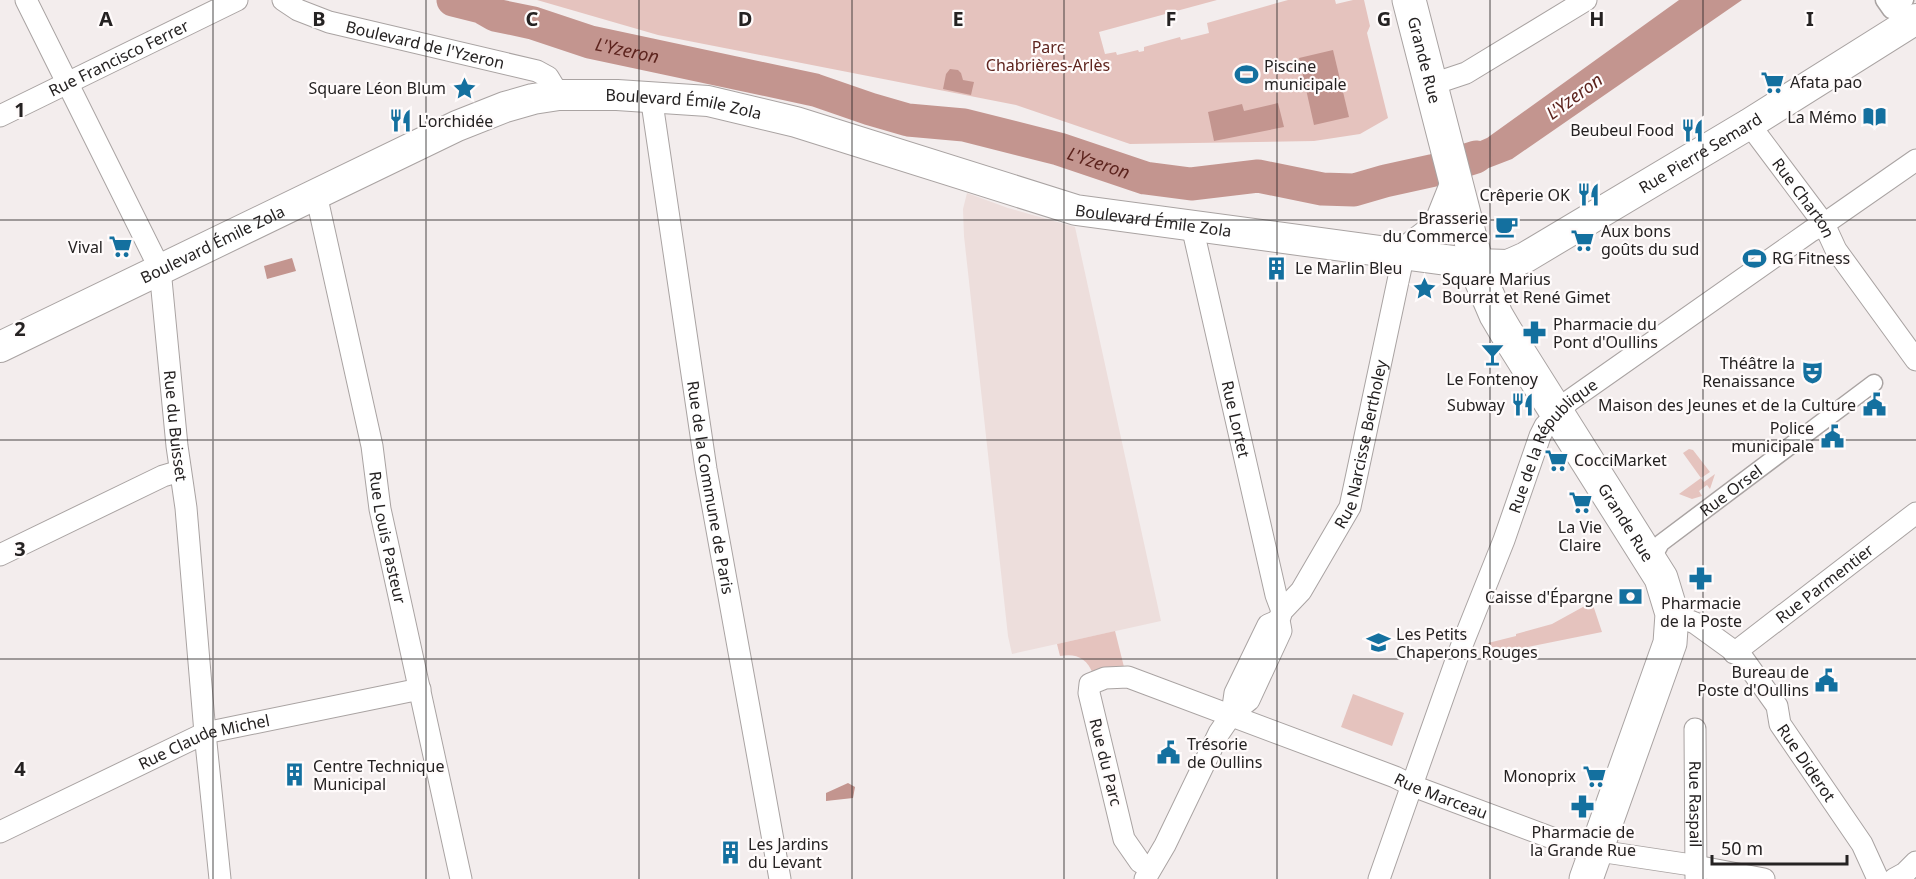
<svg xmlns="http://www.w3.org/2000/svg" width="1916" height="879" font-family="'Noto Sans',sans-serif">
  <style>
    .built { fill: #eddedc }
    .green { fill: #e5c3be }
    .water { fill: #c3958f }
    .lines { fill: none; stroke-linecap: round; stroke-linejoin: round }
    .river { stroke: #c3958f; stroke-width: 33 }
    .pedestrian-casing { stroke: #a9a3a2; stroke-width: 19 }
    .minor-casing { stroke: #a9a3a2; stroke-width: 23 }
    .secondary-casing { stroke: #a9a3a2; stroke-width: 32 }
    .primary-casing { stroke: #a9a3a2; stroke-width: 35 }
    .pedestrian { stroke: #fff; stroke-width: 16 }
    .minor { stroke: #fff; stroke-width: 21 }
    .secondary { stroke: #fff; stroke-width: 30 }
    .primary { stroke: #fff; stroke-width: 33 }
    .grid { fill: none; stroke: #252222; stroke-width: 1.5; stroke-opacity: 0.55 }
    .labels { text-anchor: middle; dominant-baseline: central; stroke-width: 4.5; stroke-linejoin: round; paint-order: stroke }
    .street-label { font-size: 16px; fill: #252222; stroke: #fffbfb }
    .park-label { font-size: 16px; fill: #5e241e; stroke: #fffbfb }
    .poi-label { font-size: 16px; fill: #252222; stroke: #fffbfb; text-anchor: start }
    .water-label { font-size: 18px; font-style: italic; fill: #5d241e; stroke: #fffbfb }
    .grid-label { font-size: 20px; text-anchor: middle; font-weight: bold; fill: #252222; stroke: #fffbfb; stroke-width: 4.5; stroke-linejoin: round; paint-order: stroke }
  </style>
  <rect width="100%" height="100%" fill="#f3eded"/>
  <path class="built" d="M967,193L1008,208L1075,227L1161,621L1012,654L1008,636L964,236L963,209Z"/>
  <g class="green">
    <path d="M537,0H1217L1099,32L1105,54L1116,52L1117,55L1138,50L1139,52L1144,51V47L1180,37L1181,40L1209,33L1207,23L1288,0H1335L1336,4L1353,0H1364L1370,26L1367,33L1388,118L1360,134L1314,141L1130,144L1016,105L658,35Z"/>
    <path d="M1689,449L1693,450L1710,472L1701,478L1704,482L1715,474L1710,489L1707,485L1699,491L1702,496L1692,499L1679,494L1701,478L1683,453Z"/>
    <path d="M1592,602L1602,632L1503,652L1488,645V643L1516,636V634L1552,624Z"/>
    <path d="M1115,631L1124,667L1093,674C1087,658 1076,653 1060,656L1057,644Z"/>
    <path d="M1353,694L1404,713L1392,746L1341,727Z"/>
  </g>
  <g class="water">
    <path d="M1679,0H1742L1512,159L1486,169L1437,178L1432,162L1487,138Z"/>
    <path d="M1333,50L1349,117L1314,125L1299,58Z"/>
    <path d="M950,69L958,70L961,73L963,80L974,82L971,95L943,89L946,74Z"/>
    <path d="M1278,103L1284,127L1214,141L1208,112L1242,104L1244,111Z"/>
    <path d="M292,258L296,271L267,279L264,266Z"/>
    <path d="M848,783L855,787L853,798L826,801V793Z"/>
  </g>
  <g class="lines">
    <path class="river" id="s1" d="M453,0L481,7L495,15L533,23L590,42L815,90L870,109L908,120L964,125L1059,149L1145,178L1191,184L1258,176L1322,189L1354,190L1385,181L1435,170L1476,157"/>
    <defs>
      <g id="pedestrian">
        <path d="M1884,0L1891,10L1905,0"/>
        <path id="s2" d="M1651,561L1661,543L1874,383"/>
      </g>
      <g id="minor">
        <path id="s3" d="M26,0L160,269L177,446L186,508L205,733L220,879"/>
        <path id="s4" d="M283,0L298,10L329,22L537,71L548,77L559,95"/>
        <path d="M1430,85L1466,73L1586,0"/>
        <path id="s5" d="M651,96L706,469L780,879"/>
        <path id="s6" d="M0,116L237,0"/>
        <path id="s7" d="M1749,124L1824,224L1836,250L1916,360"/>
        <path id="s8" d="M316,194L372,446L380,509L461,879"/>
        <path id="s9" d="M1192,226L1276,595L1282,611"/>
        <path d="M0,555L163,476L180,471"/>
        <path id="s10" d="M1672,614L1695,623L1742,657L1777,706L1780,724L1862,844L1878,879"/>
        <path id="s11" d="M1734,653L1916,513"/>
        <path d="M1232,714L1235,693L1268,625L1275,622"/>
        <path id="s12" d="M1695,729L1696,878"/>
        <path id="s13" d="M0,832L205,733L420,689"/>
        <path id="s14" d="M1150,868L1140,862L1124,839L1089,693L1090,684L1105,678L1128,677L1395,777L1413,786L1579,848L1685,864L1764,879"/>
        <path id="s15" d="M1145,879L1165,845L1219,733L1232,714L1249,700L1281,631L1279,620L1282,611L1301,591L1350,507L1404,253"/>
        <path id="s16" d="M1379,879L1418,768L1458,655L1504,540L1540,436L1545,426L1569,401L1811,231L1824,224L1916,160"/>
        <path d="M1894,879L1905,873L1916,862"/>
      </g>
      <g id="secondary">
        <path d="M1404,253L1438,227L1456,182"/>
        <path id="s17" d="M0,347L457,126L505,107L533,99L559,95H617L708,101L796,122L1076,210L1476,264L1508,265L1526,257L1749,124L1916,19"/>
      </g>
      <g id="primary">
        <path id="s18" d="M1409,0L1481,280L1496,315L1506,332L1661,578L1672,614L1670,643L1586,879"/>
      </g>
    </defs>
    <use href="#pedestrian" class="pedestrian-casing"/>
    <use href="#minor" class="minor-casing"/>
    <use href="#secondary" class="secondary-casing"/>
    <use href="#primary" class="primary-casing"/>
    <use href="#pedestrian" class="pedestrian"/>
    <use href="#minor" class="minor"/>
    <use href="#secondary" class="secondary"/>
    <use href="#primary" class="primary"/>
  </g>
  <path class="grid" d="M213,0V879M426,0V879M639,0V879M852,0V879M1064,0V879M1277,0V879M1490,0V879M1703,0V879M0,220H1916M0,440H1916M0,659H1916"/>
  <defs>
    <symbol id="stadium-bare" viewBox="-9 -9 18 18"><path d="M0-5a6.5 5 0 1 0 0 10a6.5 5 0 1 0 0-10ZM-3.5-1.8h7v3.6h-7Z" fill="#14709f" stroke="#fffbfb" stroke-width="2.5" paint-order="stroke"/></symbol>
    <symbol id="supermarket-bare" viewBox="-9 -9 18 18"><path d="M-6-5.5h2.5l.6 2H6L4.5 2H-2.5L-4.4-4H-6ZM-1.5 3.2a1.3 1.3 0 1 0 .1 0ZM3 3.2a1.3 1.3 0 1 0 .1 0Z" fill="#14709f" stroke="#fffbfb" stroke-width="2.5" paint-order="stroke"/></symbol>
    <symbol id="sight-bare" viewBox="-9 -9 18 18"><path d="M0-6L1.8-2.2L6-1.7L2.9 1.2L3.7 5.4L0 3.3L-3.7 5.4L-2.9 1.2L-6-1.7L-1.8-2.2Z" fill="#14709f" stroke="#fffbfb" stroke-width="2.5" paint-order="stroke"/></symbol>
    <symbol id="library-bare" viewBox="-9 -9 18 18"><path d="M-6-4Q-3-5.5-.7-3.5V5Q-3 3-6 4ZM6-4Q3-5.5 .7-3.5V5Q3 3 6 4Z" fill="#14709f" stroke="#fffbfb" stroke-width="2.5" paint-order="stroke"/></symbol>
    <symbol id="restaurant-bare" viewBox="-9 -9 18 18"><path d="M-5-6h1v4h1v-4h1v4h1v-4h1v5L-1.5 .5V6h-2V.5L-5-1ZM5-6V6H3V1.5H1.5Q1.5-4 5-6Z" fill="#14709f" stroke="#fffbfb" stroke-width="2.5" paint-order="stroke"/></symbol>
    <symbol id="cafe-bare" viewBox="-9 -9 18 18"><path d="M-5.5-4.5H6V0H3Q3 3.5 0 3.5H-2.5Q-5.5 3.5-5.5 0ZM3-3.2v2h1.7v-2ZM-6 4.5H4V6H-6Z" fill="#14709f" stroke="#fffbfb" stroke-width="2.5" paint-order="stroke"/></symbol>
    <symbol id="building-bare" viewBox="-9 -9 18 18"><path d="M-4-6H4V6H1V3H-1V6H-4ZM-2.5-4.3h1.7v1.8h-1.7ZM.8-4.3h1.7v1.8H.8ZM-2.5-1h1.7V.8h-1.7ZM.8-1h1.7V.8H.8Z" fill="#14709f" stroke="#fffbfb" stroke-width="2.5" paint-order="stroke"/></symbol>
    <symbol id="pharmacy-bare" viewBox="-9 -9 18 18"><path d="M-2-6h4v4h4v4h-4v4h-4v-4h-4v-4h4Z" fill="#14709f" stroke="#fffbfb" stroke-width="2.5" paint-order="stroke"/></symbol>
    <symbol id="bar-bare" viewBox="-9 -9 18 18"><path d="M-6-5H6L.8 .8V4.5H3.5V6h-7V4.5H-.8V.8Z" fill="#14709f" stroke="#fffbfb" stroke-width="2.5" paint-order="stroke"/></symbol>
    <symbol id="theatre-bare" viewBox="-9 -9 18 18"><path d="M-5-5.5Q0-4 5-5.5V0Q5 5 0 6Q-5 5-5 0ZM-3.3-2.5H-1v1.5H-3.3ZM1-2.5H3.3v1.5H1ZM-2.8 1Q0 5.5 2.8 1Z" fill="#14709f" stroke="#fffbfb" stroke-width="2.5" paint-order="stroke"/></symbol>
    <symbol id="civic-bare" viewBox="-9 -9 18 18"><path d="M-.6-6.5H3V-4.5H.6V-3L4-1V1h2V6H-6V1h2V-1L-.6-3ZM-1.2 2.5V6h2.4V2.5Z" fill="#14709f" stroke="#fffbfb" stroke-width="2.5" paint-order="stroke"/></symbol>
    <symbol id="bank-bare" viewBox="-9 -9 18 18"><path d="M-6-4H6V4H-6ZM0-2.3a2.3 2.3 0 1 0 0 4.6a2.3 2.3 0 1 0 0-4.6Z" fill="#14709f" stroke="#fffbfb" stroke-width="2.5" paint-order="stroke"/></symbol>
    <symbol id="school-bare" viewBox="-9 -9 18 18"><path d="M0-5L7-2L0 1L-7-2ZM-4 1L0 2.5L4 1V4Q0 6-4 4Z" fill="#14709f" stroke="#fffbfb" stroke-width="2.5" paint-order="stroke"/></symbol>
  </defs>
  <g fill-rule="evenodd">
    <use href="#stadium-bare" x="1230" y="58" width="33" height="33"/>
    <use href="#supermarket-bare" x="1756" y="66" width="33" height="33"/>
    <use href="#sight-bare" x="448" y="72" width="33" height="33"/>
    <use href="#library-bare" x="1858" y="100" width="33" height="33"/>
    <use href="#restaurant-bare" x="384" y="104" width="33" height="33"/>
    <use href="#restaurant-bare" x="1676" y="114" width="33" height="33"/>
    <use href="#restaurant-bare" x="1572" y="178" width="33" height="33"/>
    <use href="#cafe-bare" x="1490" y="210" width="33" height="33"/>
    <use href="#supermarket-bare" x="1566" y="224" width="33" height="33"/>
    <use href="#supermarket-bare" x="104" y="230" width="33" height="33"/>
    <use href="#stadium-bare" x="1738" y="242" width="33" height="33"/>
    <use href="#building-bare" x="1260" y="252" width="33" height="33"/>
    <use href="#sight-bare" x="1408" y="272" width="33" height="33"/>
    <use href="#pharmacy-bare" x="1518" y="316" width="33" height="33"/>
    <use href="#bar-bare" x="1476" y="338" width="33" height="33"/>
    <use href="#theatre-bare" x="1796" y="356" width="33" height="33"/>
    <use href="#restaurant-bare" x="1506" y="388" width="33" height="33"/>
    <use href="#civic-bare" x="1858" y="388" width="33" height="33"/>
    <use href="#civic-bare" x="1816" y="420" width="33" height="33"/>
    <use href="#supermarket-bare" x="1540" y="444" width="33" height="33"/>
    <use href="#supermarket-bare" x="1564" y="486" width="33" height="33"/>
    <use href="#pharmacy-bare" x="1684" y="562" width="33" height="33"/>
    <use href="#bank-bare" x="1614" y="580" width="33" height="33"/>
    <use href="#school-bare" x="1362" y="626" width="33" height="33"/>
    <use href="#civic-bare" x="1810" y="664" width="33" height="33"/>
    <use href="#civic-bare" x="1152" y="736" width="33" height="33"/>
    <use href="#building-bare" x="278" y="758" width="33" height="33"/>
    <use href="#supermarket-bare" x="1578" y="760" width="33" height="33"/>
    <use href="#pharmacy-bare" x="1566" y="790" width="33" height="33"/>
    <use href="#building-bare" x="714" y="836" width="33" height="33"/>
  </g>
  <g class="labels">
    <g class="street-label">
      <text stroke="none"><textPath href="#s4" startOffset="150">Boulevard de l'Yzeron</textPath></text>
      <text stroke="none"><textPath href="#s6" startOffset="132">Rue Francisco Ferrer</textPath></text>
      <text stroke="none"><textPath href="#s18" startOffset="62">Grande Rue</textPath></text>
      <text stroke="none"><textPath href="#s17" startOffset="740">Boulevard Émile Zola</textPath></text>
      <text stroke="none"><textPath href="#s17" startOffset="1806">Rue Pierre Semard</textPath></text>
      <text stroke="none"><textPath href="#s7" startOffset="92">Rue Charton</textPath></text>
      <text stroke="none"><textPath href="#s17" startOffset="1226">Boulevard Émile Zola</textPath></text>
      <text stroke="none"><textPath href="#s17" startOffset="236">Boulevard Émile Zola</textPath></text>
      <text stroke="none"><textPath href="#s9" startOffset="198">Rue Lortet</textPath></text>
      <text stroke="none"><textPath href="#s3" startOffset="458">Rue du Buisset</textPath></text>
      <text stroke="none"><textPath href="#s15" startOffset="494">Rue Narcisse Bertholey</textPath></text>
      <text stroke="none"><textPath href="#s16" startOffset="470">Rue de la République</textPath></text>
      <text stroke="none"><textPath href="#s5" startOffset="396">Rue de la Commune de Paris</textPath></text>
      <text stroke="none"><textPath href="#s2" startOffset="108">Rue Orsel</textPath></text>
      <text stroke="none"><textPath href="#s18" startOffset="572">Grande Rue</textPath></text>
      <text stroke="none"><textPath href="#s8" startOffset="351">Rue Louis Pasteur</textPath></text>
      <text stroke="none"><textPath href="#s11" startOffset="114">Rue Parmentier</textPath></text>
      <text stroke="none"><textPath href="#s13" startOffset="224">Rue Claude Michel</textPath></text>
      <text transform="translate(1106 762) rotate(76)">Rue du Parc</text>
      <text stroke="none"><textPath href="#s10" startOffset="208">Rue Diderot</textPath></text>
      <text stroke="none"><textPath href="#s14" startOffset="573">Rue Marceau</textPath></text>
      <text stroke="none"><textPath href="#s12" startOffset="75">Rue Raspail</textPath></text>
    </g>
    <g class="park-label">
      <text x="1048" y="47">Parc<tspan x="1048" dy="18">Chabrières-Arlès</tspan></text>
    </g>
    <g class="poi-label">
      <text x="1264" y="66">Piscine<tspan x="1264" dy="18">municipale</tspan></text>
      <text x="1790" y="82">Afata pao</text>
      <text x="446" y="88" text-anchor="end">Square Léon Blum</text>
      <text x="1857" y="117" text-anchor="end">La Mémo</text>
      <text x="418" y="121">L'orchidée</text>
      <text x="1674" y="130" text-anchor="end">Beubeul Food</text>
      <text x="1570" y="195" text-anchor="end">Crêperie OK</text>
      <text x="1488" y="218" text-anchor="end">Brasserie<tspan x="1488" dy="18">du Commerce</tspan></text>
      <text x="1601" y="231">Aux bons<tspan x="1601" dy="18">goûts du sud</tspan></text>
      <text x="103" y="247" text-anchor="end">Vival</text>
      <text x="1772" y="258">RG Fitness</text>
      <text x="1295" y="268">Le Marlin Bleu</text>
      <text x="1442" y="279">Square Marius<tspan x="1442" dy="18">Bourrat et René Gimet</tspan></text>
      <text x="1553" y="324">Pharmacie du<tspan x="1553" dy="18">Pont d'Oullins</tspan></text>
      <text x="1795" y="363" text-anchor="end">Théâtre la<tspan x="1795" dy="18">Renaissance</tspan></text>
      <text x="1492" y="379" text-anchor="middle">Le Fontenoy</text>
      <text x="1505" y="405" text-anchor="end">Subway</text>
      <text x="1856" y="405" text-anchor="end">Maison des Jeunes et de la Culture</text>
      <text x="1814" y="428" text-anchor="end">Police<tspan x="1814" dy="18">municipale</tspan></text>
      <text x="1574" y="460">CocciMarket</text>
      <text x="1580" y="527" text-anchor="middle">La Vie<tspan x="1580" dy="18">Claire</tspan></text>
      <text x="1613" y="597" text-anchor="end">Caisse d'Épargne</text>
      <text x="1701" y="603" text-anchor="middle">Pharmacie<tspan x="1701" dy="18">de la Poste</tspan></text>
      <text x="1396" y="634">Les Petits<tspan x="1396" dy="18">Chaperons Rouges</tspan></text>
      <text x="1809" y="672" text-anchor="end">Bureau de<tspan x="1809" dy="18">Poste d'Oullins</tspan></text>
      <text x="1187" y="744">Trésorie<tspan x="1187" dy="18">de Oullins</tspan></text>
      <text x="313" y="766">Centre Technique<tspan x="313" dy="18">Municipal</tspan></text>
      <text x="1576" y="776" text-anchor="end">Monoprix</text>
      <text x="1583" y="832" text-anchor="middle">Pharmacie de<tspan x="1583" dy="18">la Grande Rue</tspan></text>
      <text x="748" y="844">Les Jardins<tspan x="748" dy="18">du Levant</tspan></text>
    </g>
    <g class="water-label">
      <text stroke="none"><textPath href="#s1" startOffset="182">L'Yzeron</textPath></text>
      <text transform="translate(1574 96) rotate(-36)">L'Yzeron</text>
      <text stroke="none"><textPath href="#s1" startOffset="668">L'Yzeron</textPath></text>
    </g>
  </g>
  <g class="grid-label">
    <text x="106" y="26">A</text>
    <text x="319" y="26">B</text>
    <text x="532" y="26">C</text>
    <text x="745" y="26">D</text>
    <text x="958" y="26">E</text>
    <text x="1171" y="26">F</text>
    <text x="1384" y="26">G</text>
    <text x="1597" y="26">H</text>
    <text x="1810" y="26">I</text>
    <text x="20" y="117">1</text>
    <text x="20" y="336">2</text>
    <text x="20" y="556">3</text>
    <text x="20" y="776">4</text>
  </g>
  <path d="M1712 855v9h135v-9" fill="none" stroke="#252222" stroke-width="3"/>
  <text x="1721" y="855" font-size="18" fill="#252222" stroke="#fffbfb" stroke-width="4.5" paint-order="stroke">50 m</text>
</svg>
